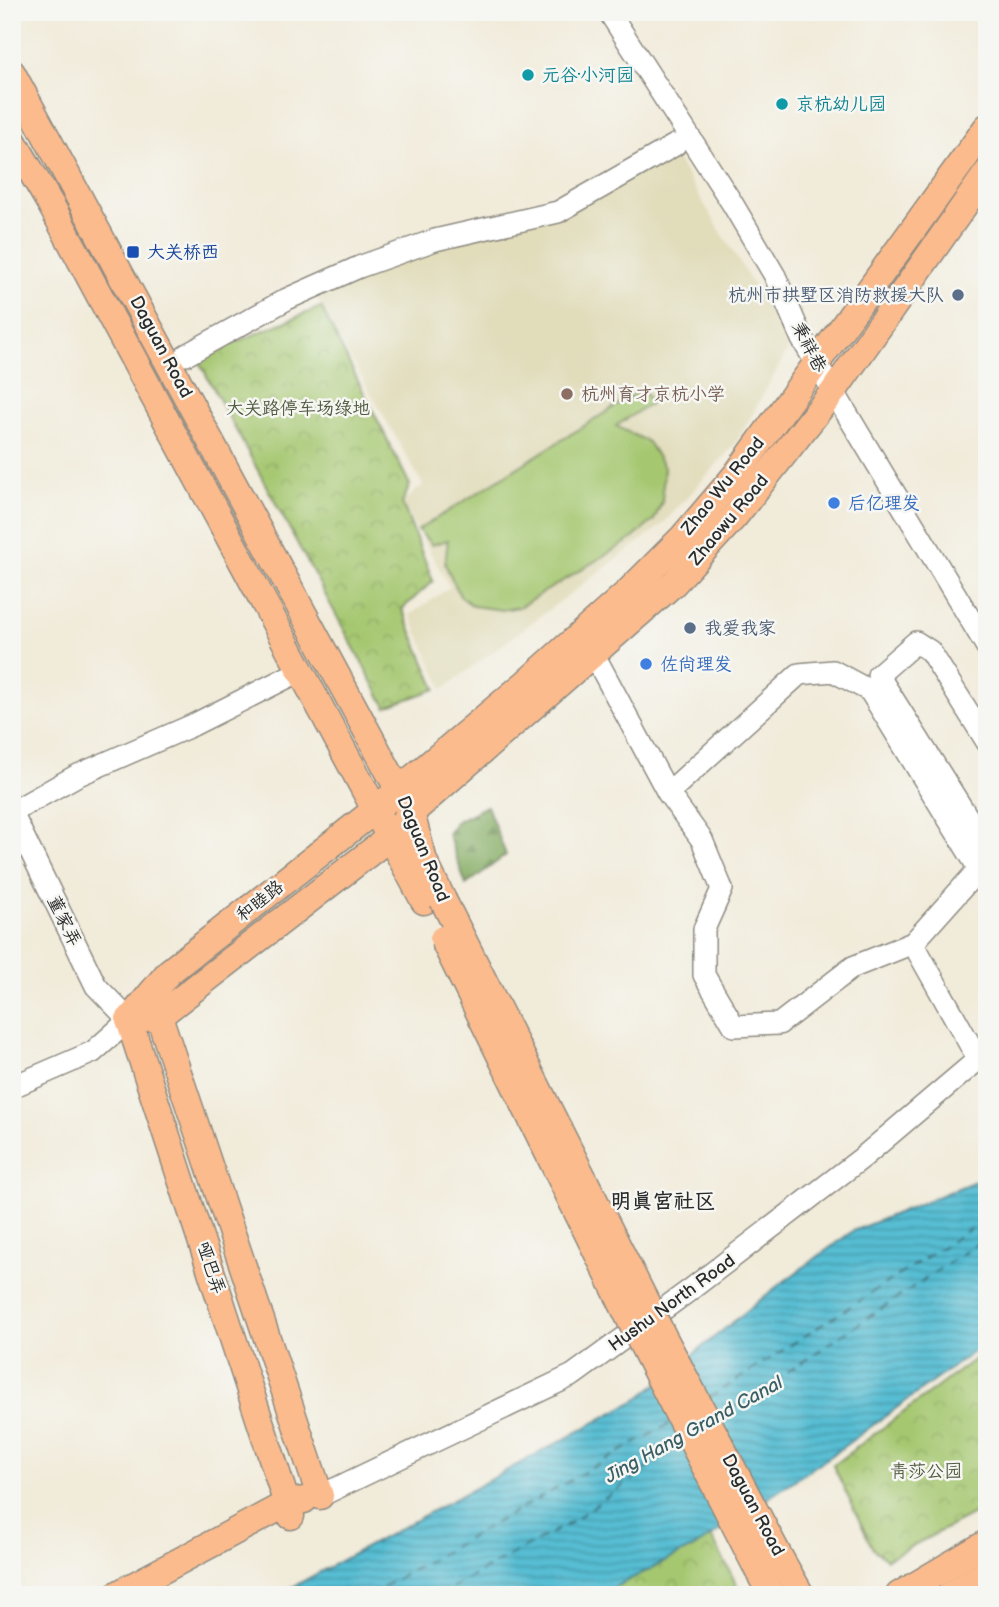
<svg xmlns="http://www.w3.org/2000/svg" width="999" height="1607" font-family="'Balsamiq Sans','LXGW WenKai TC',sans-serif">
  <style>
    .built { fill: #e1dcba }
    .forest { fill: url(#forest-firs); stroke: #586c46; stroke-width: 2 }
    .park { fill: url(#park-crowns); stroke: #68794e; stroke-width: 2 }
    .pitch { fill: #a5c770; stroke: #68794e; stroke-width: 2 }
    .water { fill: url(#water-rules); stroke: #40747f; stroke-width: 2 }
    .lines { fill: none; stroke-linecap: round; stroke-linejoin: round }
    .ferry { stroke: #3a5e66; stroke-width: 2; stroke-dasharray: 9 7; stroke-linecap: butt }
    .minor-casing { stroke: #8e8b82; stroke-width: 24 }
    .major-casing { stroke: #8e8b82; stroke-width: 29 }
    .minor { stroke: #fff; stroke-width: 21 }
    .major { stroke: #fbbb8d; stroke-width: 26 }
    .major-bridge-casing { stroke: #8e8b82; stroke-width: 29; stroke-linecap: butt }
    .major-bridge { stroke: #fbbb8d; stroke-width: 26 }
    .culture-dot { fill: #0f9aa8; stroke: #f6f6f2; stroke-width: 2.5 }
    .transit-dot { fill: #1a4fb4; stroke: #f6f6f2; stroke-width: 2.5 }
    .service-dot { fill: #5c6f8a; stroke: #f6f6f2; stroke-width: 2.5 }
    .education-dot { fill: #8d6e63; stroke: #f6f6f2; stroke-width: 2.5 }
    .shop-dot { fill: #3f7fe0; stroke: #f6f6f2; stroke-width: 2.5 }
    .labels { text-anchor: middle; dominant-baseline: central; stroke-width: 5; stroke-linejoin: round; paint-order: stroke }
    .culture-label { font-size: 18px; fill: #0d838f; stroke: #f6f6f2; text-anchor: start }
    .transit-label { font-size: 18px; fill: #164399; stroke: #f6f6f2; text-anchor: start }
    .service-label { font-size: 18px; fill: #4e5e75; stroke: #f6f6f2; text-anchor: end }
    .street-label { font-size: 18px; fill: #2b2b2b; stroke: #f6f6f2 }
    .education-label { font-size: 18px; fill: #785e54; stroke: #f6f6f2; text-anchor: start }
    .park-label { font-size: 18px; fill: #505a40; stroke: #f6f6f2 }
    .shop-label { font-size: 18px; fill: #366cbe; stroke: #f6f6f2; text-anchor: start }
    .water-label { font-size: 19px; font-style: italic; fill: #3a5e66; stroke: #f6f6f2 }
    .quarter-label { font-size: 21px; font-weight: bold; fill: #2b2b2b; stroke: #f6f6f2 }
  </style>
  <defs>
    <pattern id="forest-firs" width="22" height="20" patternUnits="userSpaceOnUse" patternTransform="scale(1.75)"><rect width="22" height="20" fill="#84ac62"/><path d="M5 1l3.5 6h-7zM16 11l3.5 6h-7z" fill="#6c8c51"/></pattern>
    <pattern id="park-crowns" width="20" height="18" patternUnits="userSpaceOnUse" patternTransform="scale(1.75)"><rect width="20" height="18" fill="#a5c770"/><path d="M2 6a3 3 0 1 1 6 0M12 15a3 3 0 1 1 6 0" fill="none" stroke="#8eab61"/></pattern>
    <pattern id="water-rules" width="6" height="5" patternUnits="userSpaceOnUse" patternTransform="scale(1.75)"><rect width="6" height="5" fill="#56bdd3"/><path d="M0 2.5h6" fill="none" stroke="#479aab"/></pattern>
  </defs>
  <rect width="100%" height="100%" fill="#f6f6f2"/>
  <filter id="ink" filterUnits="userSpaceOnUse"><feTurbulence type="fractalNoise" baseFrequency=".0143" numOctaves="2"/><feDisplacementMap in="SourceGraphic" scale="14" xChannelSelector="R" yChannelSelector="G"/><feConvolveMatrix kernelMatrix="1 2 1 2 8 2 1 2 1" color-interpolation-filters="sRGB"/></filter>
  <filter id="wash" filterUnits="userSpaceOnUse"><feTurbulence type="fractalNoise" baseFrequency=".00686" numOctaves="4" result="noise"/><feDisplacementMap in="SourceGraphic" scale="28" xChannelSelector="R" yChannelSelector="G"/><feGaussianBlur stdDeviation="1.57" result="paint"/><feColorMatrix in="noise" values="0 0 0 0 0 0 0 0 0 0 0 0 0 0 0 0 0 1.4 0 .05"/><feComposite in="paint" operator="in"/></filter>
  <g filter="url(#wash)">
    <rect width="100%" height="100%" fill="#f1ebda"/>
    <path class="built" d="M675,156L790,346L737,442L663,524L443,689L410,615L450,587L402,503L423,485L313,292L612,183Z"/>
    <path class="forest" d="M487,806L506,855L466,885L448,834L455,822Z"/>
    <g class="park">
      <path d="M321,307L410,485L402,503L433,581L402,609L436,689L386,707L197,358Z"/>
      <path d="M987,1350V1507L887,1559L873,1549L833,1465Z"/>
      <path d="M707,1528L742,1595H577Z"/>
    </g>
    <path class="pitch" d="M643,389L651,403L616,426L648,442L664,467L662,502L654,520L632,539L519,607L502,610L473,606L460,596L445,564L448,540L432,545L418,530Z"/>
    <path class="water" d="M987,1172V1342L839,1450L700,1544L599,1595H278L638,1399L775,1288L853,1231L973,1182Z"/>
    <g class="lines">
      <g class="ferry">
        <path d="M709,1398L987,1218"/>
        <path d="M721,1417L987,1237"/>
        <path d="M369,1595L669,1424"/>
        <path d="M438,1595L570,1523L679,1446"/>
      </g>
    </g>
  </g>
  <g filter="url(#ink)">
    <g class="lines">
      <defs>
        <g id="minor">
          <path d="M609,12L732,203L775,276L802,339L987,647"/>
          <path d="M186,355L287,299L359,267L435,240L558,212L675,145"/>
          <path d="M593,653L668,793L702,840L722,889L704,929V975L734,1026L779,1024L853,967L913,943L979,869L870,691L833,671L799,674L668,793"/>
          <path d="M987,742L930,651L916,642L878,675L987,848"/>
          <path d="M12,812L76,776L193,725L300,671"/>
          <path d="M12,813L96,986L129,1020L93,1052L12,1087"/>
          <path d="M913,943L978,1059"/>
          <path d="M320,1496L573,1375L690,1290L862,1158L987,1052"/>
        </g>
        <g id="major">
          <path d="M12,73L411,813L424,861L443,900"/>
          <path d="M12,139L51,205L424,901"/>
          <path d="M159,1016L320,1496"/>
          <path d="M129,1020L169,972L375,810L526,683L628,592L683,537L735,476L987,127"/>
          <path d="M129,1020L159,1016L390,837L411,813L674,583L735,516L833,392L987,173"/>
          <path d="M129,1020L291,1516"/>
          <path d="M780,1558L801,1595"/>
          <path d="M759,1572L771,1595"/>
          <path d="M116,1595L288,1503L304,1500"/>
          <path d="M899,1595L987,1543"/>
          <path d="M950,1595L987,1573"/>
        </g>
      </defs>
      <use href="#minor" class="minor-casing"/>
      <use href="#major" class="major-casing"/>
      <use href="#minor" class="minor"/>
      <use href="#major" class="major"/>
      <defs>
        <g id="major-bridge">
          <path d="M443,900L664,1338L780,1558"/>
          <path d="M443,939L642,1344L759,1572"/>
        </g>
      </defs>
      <use href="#major-bridge" class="major-bridge-casing"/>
      <use href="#major-bridge" class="major-bridge"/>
    </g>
  </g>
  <g class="culture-dot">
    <circle cx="528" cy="75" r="7"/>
    <circle cx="782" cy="104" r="7"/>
  </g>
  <rect class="transit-dot" x="126" y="245" width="14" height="14" rx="3.5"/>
  <g class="service-dot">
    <circle cx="958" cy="295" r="7"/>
    <circle cx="690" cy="628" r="7"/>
  </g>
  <circle class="education-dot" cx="567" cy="394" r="7"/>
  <g class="shop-dot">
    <circle cx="834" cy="503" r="7"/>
    <circle cx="646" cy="664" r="7"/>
  </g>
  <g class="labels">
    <g class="culture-label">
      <text x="542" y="75">元谷·小河园</text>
      <text x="796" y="104">京杭幼儿园</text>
    </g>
    <g class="transit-label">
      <text x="147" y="252">大关桥西</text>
    </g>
    <g class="service-label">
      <text x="944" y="295">杭州市拱墅区消防救援大队</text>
      <text x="704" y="628" text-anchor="start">我爱我家</text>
    </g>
    <g class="street-label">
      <text transform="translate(161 347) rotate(62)">Daguan Road</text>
      <text transform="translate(809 347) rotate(63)">秉祥巷</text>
      <text transform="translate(723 486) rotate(-51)">Zhao Wu Road</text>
      <text transform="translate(729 520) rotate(-50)">Zhaowu Road</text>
      <text transform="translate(423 849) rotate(68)">Daguan Road</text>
      <text transform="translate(260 901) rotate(-38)">和睦路</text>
      <text transform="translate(64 921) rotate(64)">董家弄</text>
      <text transform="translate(211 1268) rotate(72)">哑巴弄</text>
      <text transform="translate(672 1303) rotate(-36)">Hushu North Road</text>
      <text transform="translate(753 1505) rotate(62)">Daguan Road</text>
    </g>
    <g class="education-label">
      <text x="581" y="394">杭州育才京杭小学</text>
    </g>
    <g class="park-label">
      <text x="298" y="408">大关路停车场绿地</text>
      <text x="926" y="1471">青莎公园</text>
    </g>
    <g class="shop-label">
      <text x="848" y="503">后亿理发</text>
      <text x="660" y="664">佐尚理发</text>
    </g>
    <g class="water-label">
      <text transform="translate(694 1430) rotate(-29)">Jing Hang Grand Canal</text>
    </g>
    <g class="quarter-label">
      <text x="663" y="1201">明真宫社区</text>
    </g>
  </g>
  <rect width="999" height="1607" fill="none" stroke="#f6f6f2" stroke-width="42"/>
</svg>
